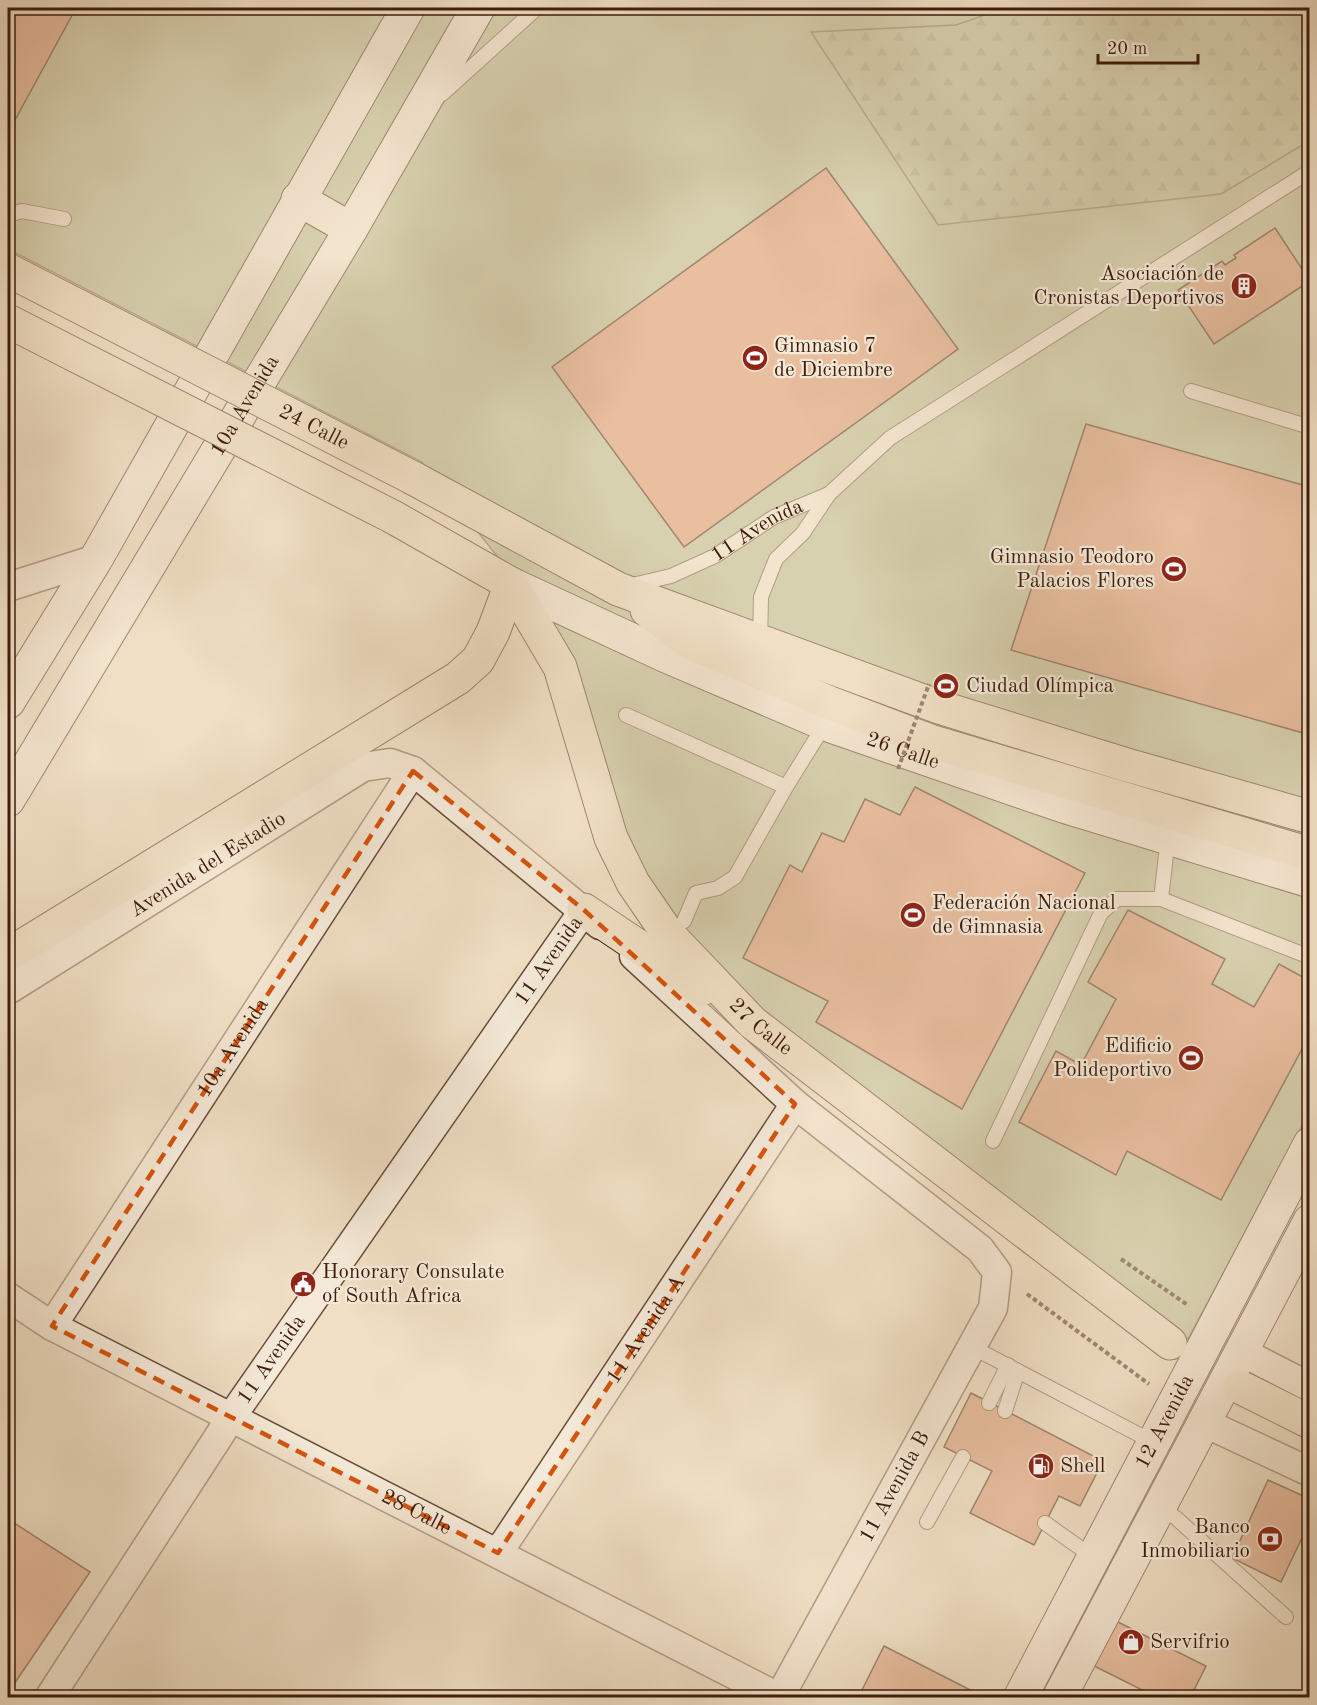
<svg xmlns="http://www.w3.org/2000/svg" width="1317" height="1705" font-family="'Old Standard TT',serif">
  <style>
    .grass { fill: #bac294; stroke: #7c6f50; stroke-width: 1.5 }
    .forest { fill: url(#forest-firs); stroke: #7c6f50; stroke-width: 1.5 }
    .building { fill: #df9a73; stroke: #3e1c0c; stroke-width: 1.5 }
    .lines { fill: none; stroke-linecap: round; stroke-linejoin: round }
    .lane-casing { stroke: #6a4d3a; stroke-width: 16 }
    .street-casing { stroke: #6a4d3a; stroke-width: 31 }
    .secondary-casing { stroke: #3e1c0c; stroke-width: 35 }
    .primary-casing { stroke: #3e1c0c; stroke-width: 35 }
    .path { stroke: #3e1c0c; stroke-width: 4; stroke-dasharray: 4.5 3; stroke-linecap: butt }
    .lane { stroke: #f5ead9; stroke-width: 14 }
    .street { stroke: #f5ead9; stroke-width: 28 }
    .secondary { stroke: #f5ead9; stroke-width: 33 }
    .primary { stroke: #f0dfc4; stroke-width: 33 }
    .primary-bridge-casing { stroke: #3e1c0c; stroke-width: 35; stroke-linecap: butt }
    .path-bridge { stroke: #3e1c0c; stroke-width: 4; stroke-dasharray: 4.5 3; stroke-linecap: butt }
    .primary-bridge { stroke: #f0dfc4; stroke-width: 33 }
    .marked { fill: none; stroke: #d7530c; stroke-width: 4.5; stroke-dasharray: 12 8; stroke-linejoin: round }
    .labels { text-anchor: middle; dominant-baseline: central; stroke-width: 4.5; stroke-linejoin: round; paint-order: stroke }
    .poi-label { font-size: 21px; fill: #3e1c0c; stroke: #f5ead9; text-anchor: start }
    .street-label { font-size: 21px; fill: #3e1c0c; stroke: #f5ead9 }
  </style>
  <defs>
    <pattern id="forest-firs" width="22" height="20" patternUnits="userSpaceOnUse" patternTransform="scale(1.5)"><rect width="22" height="20" fill="#bac294"/><path d="M5 1l3.5 6h-7zM16 11l3.5 6h-7z" fill="#a1a67e"/></pattern>
  </defs>
  <rect width="100%" height="100%" fill="#f0dfc4"/>
  <filter id="stains"><feTurbulence type="fractalNoise" baseFrequency=".00333" numOctaves="4"/><feColorMatrix values="0 0 0 0 .2 0 0 0 0 .09 0 0 0 0 .02 0 0 0 .5 -.17"/></filter>
  <radialGradient id="worn" r=".72"><stop offset=".6" stop-color="#630" stop-opacity="0"/><stop offset="1" stop-color="#630" stop-opacity=".3"/></radialGradient>
  <path class="grass" d="M8,8H1309V1113L1188,1339L1013,1203L772,1022L705,954L653,890L611,801L541,611L422,462L8,249Z"/>
  <path class="forest" d="M1005,8H1309V141L1221,194L938,225L811,32L956,25Z"/>
  <g class="building">
    <path d="M8,8H76L8,133Z"/>
    <path d="M826,168L958,349L684,547L552,367Z"/>
    <path d="M1275,228L1310,281L1214,344L1178,290L1222,261L1225,265L1236,258L1234,255Z"/>
    <path d="M1086,424L1310,487V735L1011,650Z"/>
    <path d="M915,787L1085,873L962,1109L816,1022L828,1001L743,958L790,865L802,872L822,833L844,842L865,799L900,815Z"/>
    <path d="M1128,910L1225,959L1212,984L1254,1007L1279,964L1310,981V1034L1221,1200L1127,1151L1116,1175L1019,1122L1056,1051L1081,1065L1116,999L1088,982Z"/>
    <path d="M971,1393L1103,1461L1080,1506L1059,1496L1034,1545L970,1513L992,1471L944,1447Z"/>
    <path d="M1268,1480L1310,1499V1521L1281,1582L1232,1558Z"/>
    <path d="M8,1519L90,1572L8,1693Z"/>
    <path d="M1114,1620L1206,1666L1190,1698H1158L1092,1665Z"/>
    <path d="M884,1646L986,1698H858Z"/>
  </g>
  <g class="lines">
    <defs>
      <g id="lane">
        <path d="M442,94L537,8"/>
        <path d="M8,215L22,211L64,219"/>
        <path d="M1191,391L1310,427"/>
        <path id="s1" d="M628,586L671,576L715,556L774,517L829,494"/>
        <path d="M760,642L761,597L776,559L803,533L829,494L890,438L1310,171"/>
        <path d="M626,715L786,787"/>
        <path d="M1161,899L1310,957"/>
        <path d="M684,921L696,893L718,888L735,877L786,787L825,724"/>
        <path d="M993,1141L1101,913L1117,899H1161L1168,837"/>
        <path d="M972,1347L1153,1442"/>
        <path d="M989,1403L1008,1365"/>
        <path d="M1005,1411L1018,1371"/>
        <path d="M1160,1507L1176,1518L1286,1617"/>
        <path d="M927,1522L963,1457"/>
        <path d="M1045,1523L1093,1557"/>
      </g>
      <g id="street">
        <path d="M8,587L96,559"/>
        <path d="M634,956L795,1104L980,1249L997,1272L993,1308L779,1698"/>
        <path id="s2" d="M8,990L363,767L390,763L413,771L600,925"/>
        <path id="s3" d="M8,1297L52,1326L780,1698"/>
        <path id="s4" d="M52,1326L413,771"/>
        <path d="M1240,1351L1310,1387"/>
        <path d="M1205,1423L1310,1472"/>
        <path id="s5" d="M498,1553L795,1104"/>
        <path id="s6" d="M49,1698L232,1416L584,910"/>
      </g>
      <g id="secondary">
        <path d="M298,199L351,229"/>
        <path id="s7" d="M511,584L664,655L825,724L1063,806L1310,881"/>
        <path d="M8,702L96,559L408,8"/>
        <path id="s8" d="M8,800L351,229L478,8"/>
        <path id="s9" d="M1020,1698L1310,1144"/>
        <path d="M1059,1698L1310,1221"/>
      </g>
      <g id="primary">
        <path d="M413,478L618,589L939,707L1127,765L1310,817"/>
        <path id="s10" d="M393,517L511,584L560,667L611,838L633,883L668,934L753,1023L1170,1343"/>
        <path d="M647,610L687,641L830,703L930,741L1310,854"/>
        <path d="M584,910L702,989"/>
        <path d="M8,955L458,678L478,660L493,632L511,584"/>
        <path d="M1240,1387L1310,1422"/>
      </g>
    </defs>
    <use href="#lane" class="lane-casing"/>
    <use href="#street" class="street-casing"/>
    <use href="#secondary" class="secondary-casing"/>
    <use href="#primary" class="primary-casing"/>
    <g class="path">
      <path d="M1121,1259L1189,1306"/>
      <path d="M1027,1294L1149,1384"/>
    </g>
    <use href="#lane" class="lane"/>
    <use href="#street" class="street"/>
    <use href="#secondary" class="secondary"/>
    <use href="#primary" class="primary"/>
    <defs>
      <g id="primary-bridge">
        <path id="s11" d="M8,270L413,478"/>
        <path d="M8,321L393,517"/>
      </g>
    </defs>
    <use href="#primary-bridge" class="primary-bridge-casing"/>
    <path class="path-bridge" d="M898,769L929,684"/>
    <use href="#primary-bridge" class="primary-bridge"/>
  </g>
  <path d="M0 0H1317V1705H0ZM413,771L584,910L795,1104L498,1553L52,1326Z" fill="#f0dfc4" fill-opacity=".55" fill-rule="evenodd"/>
  <path class="marked" d="M413,771L584,910L795,1104L498,1553L52,1326Z"/>
  <defs>
    <symbol id="building-disc" viewBox="-11 -11 22 22"><circle r="9.5" fill="#8f2418" stroke="#f5ead9"/><path d="M-4-6H4V6H1V3H-1V6H-4ZM-2.5-4.3h1.7v1.8h-1.7ZM.8-4.3h1.7v1.8H.8ZM-2.5-1h1.7V.8h-1.7ZM.8-1h1.7V.8H.8Z" fill="#fff"/></symbol>
    <symbol id="stadium-disc" viewBox="-11 -11 22 22"><circle r="9.5" fill="#8f2418" stroke="#f5ead9"/><path d="M0-5a6.5 5 0 1 0 0 10a6.5 5 0 1 0 0-10ZM-3.5-1.8h7v3.6h-7Z" fill="#fff"/></symbol>
    <symbol id="civic-disc" viewBox="-11 -11 22 22"><circle r="9.5" fill="#8f2418" stroke="#f5ead9"/><path d="M-.6-6.5H3V-4.5H.6V-3L4-1V1h2V6H-6V1h2V-1L-.6-3ZM-1.2 2.5V6h2.4V2.5Z" fill="#fff"/></symbol>
    <symbol id="fuel-disc" viewBox="-11 -11 22 22"><circle r="9.5" fill="#8f2418" stroke="#f5ead9"/><path d="M-5.5-6h7V0h2V4h1.3V-2.5L3-4.5l.8-.8L6-3V5H2.5V1h-1V6h-7ZM-4.2-4.7v3.2H.2V-4.7Z" fill="#fff"/></symbol>
    <symbol id="bank-disc" viewBox="-11 -11 22 22"><circle r="9.5" fill="#8f2418" stroke="#f5ead9"/><path d="M-6-4H6V4H-6ZM0-2.3a2.3 2.3 0 1 0 0 4.6a2.3 2.3 0 1 0 0-4.6Z" fill="#fff"/></symbol>
    <symbol id="shop-disc" viewBox="-11 -11 22 22"><circle r="9.5" fill="#8f2418" stroke="#f5ead9"/><path d="M-5-2.5h2.3a2.7 3.5 0 0 1 5.4 0H5L5.5 6h-11ZM-1.5-2.5h3a1.5 2.3 0 0 0-3 0Z" fill="#fff"/></symbol>
  </defs>
  <g fill-rule="evenodd">
    <use href="#building-disc" x="1229" y="271" width="30" height="30"/>
    <use href="#stadium-disc" x="740" y="343" width="30" height="30"/>
    <use href="#stadium-disc" x="1159" y="554" width="30" height="30"/>
    <use href="#stadium-disc" x="931" y="671" width="30" height="30"/>
    <use href="#stadium-disc" x="898" y="900" width="30" height="30"/>
    <use href="#stadium-disc" x="1176" y="1043" width="30" height="30"/>
    <use href="#civic-disc" x="288" y="1269" width="30" height="30"/>
    <use href="#fuel-disc" x="1026" y="1451" width="30" height="30"/>
    <use href="#bank-disc" x="1255" y="1524" width="30" height="30"/>
    <use href="#shop-disc" x="1116" y="1627" width="30" height="30"/>
  </g>
  <g class="labels">
    <g class="poi-label">
      <text x="1224" y="274" text-anchor="end">Asociación de<tspan x="1224" dy="24">Cronistas Deportivos</tspan></text>
      <text x="774" y="346">Gimnasio 7<tspan x="774" dy="24">de Diciembre</tspan></text>
      <text x="1154" y="557" text-anchor="end">Gimnasio Teodoro<tspan x="1154" dy="24">Palacios Flores</tspan></text>
      <text x="966" y="686">Ciudad Olímpica</text>
      <text x="932" y="903">Federación Nacional<tspan x="932" dy="24">de Gimnasia</tspan></text>
      <text x="1172" y="1046" text-anchor="end">Edificio<tspan x="1172" dy="24">Polideportivo</tspan></text>
      <text x="322" y="1272">Honorary Consulate<tspan x="322" dy="24">of South Africa</tspan></text>
      <text x="1060" y="1466">Shell</text>
      <text x="1250" y="1527" text-anchor="end">Banco<tspan x="1250" dy="24">Inmobiliario</tspan></text>
      <text x="1150" y="1642">Servifrio</text>
    </g>
    <g class="street-label">
      <text stroke="none"><textPath href="#s8" startOffset="460">10a Avenida</textPath></text>
      <text stroke="none"><textPath href="#s11" startOffset="344">24 Calle</textPath></text>
      <text stroke="none"><textPath href="#s1" startOffset="142">11 Avenida</textPath></text>
      <text stroke="none"><textPath href="#s7" startOffset="426">26 Calle</textPath></text>
      <text stroke="none"><textPath href="#s2" startOffset="236">Avenida del Estadio</textPath></text>
      <text stroke="none"><textPath href="#s6" startOffset="891">11 Avenida</textPath></text>
      <text stroke="none"><textPath href="#s10" startOffset="654">27 Calle</textPath></text>
      <text stroke="none"><textPath href="#s4" startOffset="332">10a Avenida</textPath></text>
      <text stroke="none"><textPath href="#s5" startOffset="268">11 Avenida A</textPath></text>
      <text stroke="none"><textPath href="#s6" startOffset="405">11 Avenida</textPath></text>
      <text stroke="none"><textPath href="#s9" startOffset="312">12 Avenida</textPath></text>
      <text transform="translate(895 1487) rotate(-61)">11 Avenida B</text>
      <text stroke="none"><textPath href="#s3" startOffset="462">28 Calle</textPath></text>
    </g>
  </g>
  <rect width="1317" height="1705" fill="none" stroke="#f0dfc4" stroke-width="30"/>
  <rect x="9" y="9" width="1299" height="1687" fill="none" stroke="#3e1c0c" stroke-width="3"/>
  <rect x="15" y="15" width="1287" height="1675" fill="none" stroke="#3e1c0c" stroke-width="1.5"/>
  <path d="M1098 54v9h100v-9" fill="none" stroke="#3e1c0c" stroke-width="3"/>
  <text x="1107" y="54" font-size="18" fill="#3e1c0c" stroke="#f5ead9" stroke-width="4.5" paint-order="stroke">20 m</text>
  <rect width="100%" height="100%" filter="url(#stains)"/>
  <rect width="100%" height="100%" fill="url(#worn)"/>
</svg>
